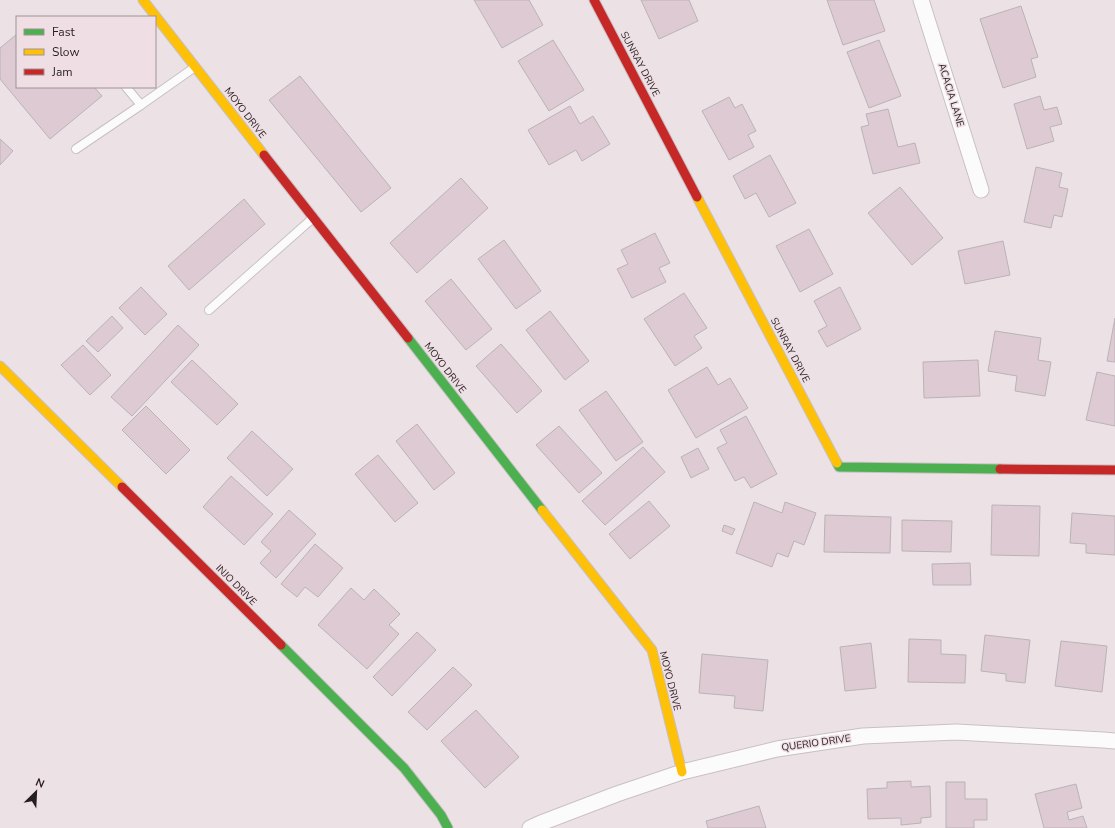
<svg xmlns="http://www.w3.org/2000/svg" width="1115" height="828" font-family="'Nunito Sans',sans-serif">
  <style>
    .building { fill: #ddcad2; stroke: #bab3b6 }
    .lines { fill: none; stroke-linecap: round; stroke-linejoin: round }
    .lane-casing { stroke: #c8c0c3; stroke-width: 10 }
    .street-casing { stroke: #c8c0c3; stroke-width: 17 }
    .fast-casing { stroke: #c8c0c3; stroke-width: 11 }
    .slow-casing { stroke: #c8c0c3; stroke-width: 11 }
    .jam-casing { stroke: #c8c0c3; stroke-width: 11 }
    .lane { stroke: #fcfbfb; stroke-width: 8 }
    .street { stroke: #fcfbfb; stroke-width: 15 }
    .fast { stroke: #4caf50; stroke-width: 9 }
    .slow { stroke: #ffc107; stroke-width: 9 }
    .jam { stroke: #c62828; stroke-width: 9 }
    .labels { text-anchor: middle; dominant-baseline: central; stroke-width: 3; stroke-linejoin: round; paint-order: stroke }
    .street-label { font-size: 10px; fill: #251f21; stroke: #efdfe4 }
  </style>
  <rect width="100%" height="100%" fill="#ece2e5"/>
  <g class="building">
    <path d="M474,0H529L543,25L502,48Z"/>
    <path d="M641,0H689L698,21L659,39Z"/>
    <path d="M827,0H874L885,31L843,45Z"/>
    <path d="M1021,6L1038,57L1031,59L1036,77L1003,88L980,19Z"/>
    <path d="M17,34V87H94L102,96L50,139L0,79V48Z"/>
    <path d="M553,40L584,90L549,111L518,61Z"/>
    <path d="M879,40L901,96L869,108L847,52Z"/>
    <path d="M300,76L391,188L361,212L269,100Z"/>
    <path d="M1040,96L1044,110L1057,107L1062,124L1050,127L1054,141L1027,149L1014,104Z"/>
    <path d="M729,97L735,108L742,104L756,131L748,135L754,147L729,160L702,111Z"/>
    <path d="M570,106L580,124L593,116L610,144L582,161L576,150L549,165L528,130Z"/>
    <path d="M888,109L898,147L915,143L920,163L873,174L861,127L869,125L866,114Z"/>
    <path d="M0,139L13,151L0,165Z"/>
    <path d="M770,155L796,203L769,217L756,193L745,199L733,176Z"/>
    <path d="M1036,167L1062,173L1059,187L1068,189L1062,217L1054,215L1051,228L1024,222Z"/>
    <path d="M461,178L488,208L417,273L390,243Z"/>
    <path d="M900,187L943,238L912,265L868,213Z"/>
    <path d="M244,199L265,224L189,290L168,266Z"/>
    <path d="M809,229L833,274L800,292L776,246Z"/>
    <path d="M655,233L670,263L659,268L666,282L632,298L617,269L628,264L621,250Z"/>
    <path d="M504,240L541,291L516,309L478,259Z"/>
    <path d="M1003,241L1010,275L965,284L958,251Z"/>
    <path d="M451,279L492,329L466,350L425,301Z"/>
    <path d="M141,287L167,314L145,335L119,308Z"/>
    <path d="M840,287L861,329L827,347L818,331L827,326L814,301Z"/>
    <path d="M684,293L707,328L694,336L702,348L675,366L644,319Z"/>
    <path d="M550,311L589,361L565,380L526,330Z"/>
    <path d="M112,316L123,328L98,352L86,341Z"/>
    <path d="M1115,318V362L1107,361Z"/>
    <path d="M178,325L199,345L132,416L111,397Z"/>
    <path d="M995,331L1041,338L1038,360L1051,362L1045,396L1015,391L1017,376L988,371Z"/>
    <path d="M501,344L542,391L517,413L476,366Z"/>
    <path d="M83,345L111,375L90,395L61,365Z"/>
    <path d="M192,360L238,404L217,425L171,382Z"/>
    <path d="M978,360L980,396L924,398L923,362Z"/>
    <path d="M707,367L718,385L730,378L748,408L696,438L668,390Z"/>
    <path d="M1097,372L1115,376V426L1086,420Z"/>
    <path d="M606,391L643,442L616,461L579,410Z"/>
    <path d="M146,406L190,450L166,474L122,430Z"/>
    <path d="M746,416L777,474L751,488L744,477L735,481L717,448L727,443L720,430Z"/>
    <path d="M417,424L455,473L434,490L396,441Z"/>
    <path d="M559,426L602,473L579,493L536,445Z"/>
    <path d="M252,431L293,469L267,496L227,458Z"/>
    <path d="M643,447L665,472L605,525L582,501Z"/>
    <path d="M698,448L709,469L691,478L681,457Z"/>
    <path d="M378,455L418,503L395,522L355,474Z"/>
    <path d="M231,476L273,514L244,545L203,507Z"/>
    <path d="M649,501L670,526L630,559L609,534Z"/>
    <path d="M754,502L782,513L785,502L816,513L804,545L794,541L788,557L777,553L772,567L736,553Z"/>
    <path d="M992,505L1040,506L1039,556L991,555Z"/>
    <path d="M289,510L316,534L276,578L260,563L271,551L261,542Z"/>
    <path d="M1072,513L1115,516V555L1086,553V544L1070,543Z"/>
    <path d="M825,515L891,517L890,553L824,552Z"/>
    <path d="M902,520L952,521L951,552L902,551Z"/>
    <path d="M724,525L735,529L732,535L722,531Z"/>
    <path d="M315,544L343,568L318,597L305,587L297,597L281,584Z"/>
    <path d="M970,563L971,585H933L932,564Z"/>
    <path d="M351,588L364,600L374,589L400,614L389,625L399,634L367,669L318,625Z"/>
    <path d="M417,632L436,650L392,696L373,677Z"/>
    <path d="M985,635L1030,640L1025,683L1006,681V674L981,671Z"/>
    <path d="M909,639L941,640V654L966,655L965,683L908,682Z"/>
    <path d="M1061,641L1107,646L1102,692L1055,686Z"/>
    <path d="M871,643L876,688L845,691L840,647Z"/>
    <path d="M702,654L768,660L763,711L734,708L735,696L699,693Z"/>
    <path d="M453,667L472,685L427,730L408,712Z"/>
    <path d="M476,710L519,757L485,788L441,741Z"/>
    <path d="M911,781V787L930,786L931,817L921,818V823L901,825V818L868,819L867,789L887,788V782Z"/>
    <path d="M946,782H965V799H987V820H974V828H946Z"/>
    <path d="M1076,784L1082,808L1067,812L1069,820L1083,816L1087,828H1044L1035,794Z"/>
    <path d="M759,806L766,828H708L706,821Z"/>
  </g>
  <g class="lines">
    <defs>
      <g id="lane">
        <path d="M126,87L141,105L195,67"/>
        <path d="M76,149L141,105"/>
        <path d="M209,310L313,218"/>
      </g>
      <g id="street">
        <path d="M921,0L981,190"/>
        <path d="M530,828L541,823L617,794L682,772L777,749L863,736L956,732L1103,740L1115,741"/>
      </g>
      <g id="fast">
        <path d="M408,338L542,510"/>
        <path d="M837,463L839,467L1000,469"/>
        <path d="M281,645L404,768L441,815L448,828"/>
      </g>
      <g id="slow">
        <path d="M143,0L264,155"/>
        <path d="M697,197L837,463"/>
        <path d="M0,366L122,487"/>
        <path d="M542,510L652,650L682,772"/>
      </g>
      <g id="jam">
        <path d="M594,0L697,197"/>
        <path d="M264,155L408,338"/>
        <path d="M1000,469L1115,470"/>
        <path d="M122,487L281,645"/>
      </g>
    </defs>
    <use href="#lane" class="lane-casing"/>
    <use href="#street" class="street-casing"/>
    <use href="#fast" class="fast-casing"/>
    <use href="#slow" class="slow-casing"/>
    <use href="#jam" class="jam-casing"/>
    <use href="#lane" class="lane"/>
    <use href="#street" class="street"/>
    <use href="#fast" class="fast"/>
    <use href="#slow" class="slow"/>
    <use href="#jam" class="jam"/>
  </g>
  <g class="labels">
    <g class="street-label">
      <text transform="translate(640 64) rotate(62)">SUNRAY DRIVE</text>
      <text transform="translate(951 95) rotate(73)">ACACIA LANE</text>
      <text transform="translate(245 113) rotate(52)">MOYO DRIVE</text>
      <text transform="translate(790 350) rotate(62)">SUNRAY DRIVE</text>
      <text transform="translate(445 368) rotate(52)">MOYO DRIVE</text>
      <text transform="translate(236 585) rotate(45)">INJO DRIVE</text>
      <text transform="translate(670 681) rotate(76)">MOYO DRIVE</text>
      <text transform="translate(816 743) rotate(-8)">QUERIO DRIVE</text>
    </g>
  </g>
  <rect x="16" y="16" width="140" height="72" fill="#efdfe4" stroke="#9e9296"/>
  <rect x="24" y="29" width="20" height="6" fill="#4caf50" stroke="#9e9296"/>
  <text x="52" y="36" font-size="12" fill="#251f21">Fast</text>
  <rect x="24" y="49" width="20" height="6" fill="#ffc107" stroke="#9e9296"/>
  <text x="52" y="56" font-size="12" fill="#251f21">Slow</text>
  <rect x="24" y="69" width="20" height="6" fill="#c62828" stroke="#9e9296"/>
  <text x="52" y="76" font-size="12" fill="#251f21">Jam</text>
  <g transform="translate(36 792) rotate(24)" stroke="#efdfe4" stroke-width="3" paint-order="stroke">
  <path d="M0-3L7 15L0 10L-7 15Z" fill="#251f21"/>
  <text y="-6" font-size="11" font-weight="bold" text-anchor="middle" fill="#251f21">N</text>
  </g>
</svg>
